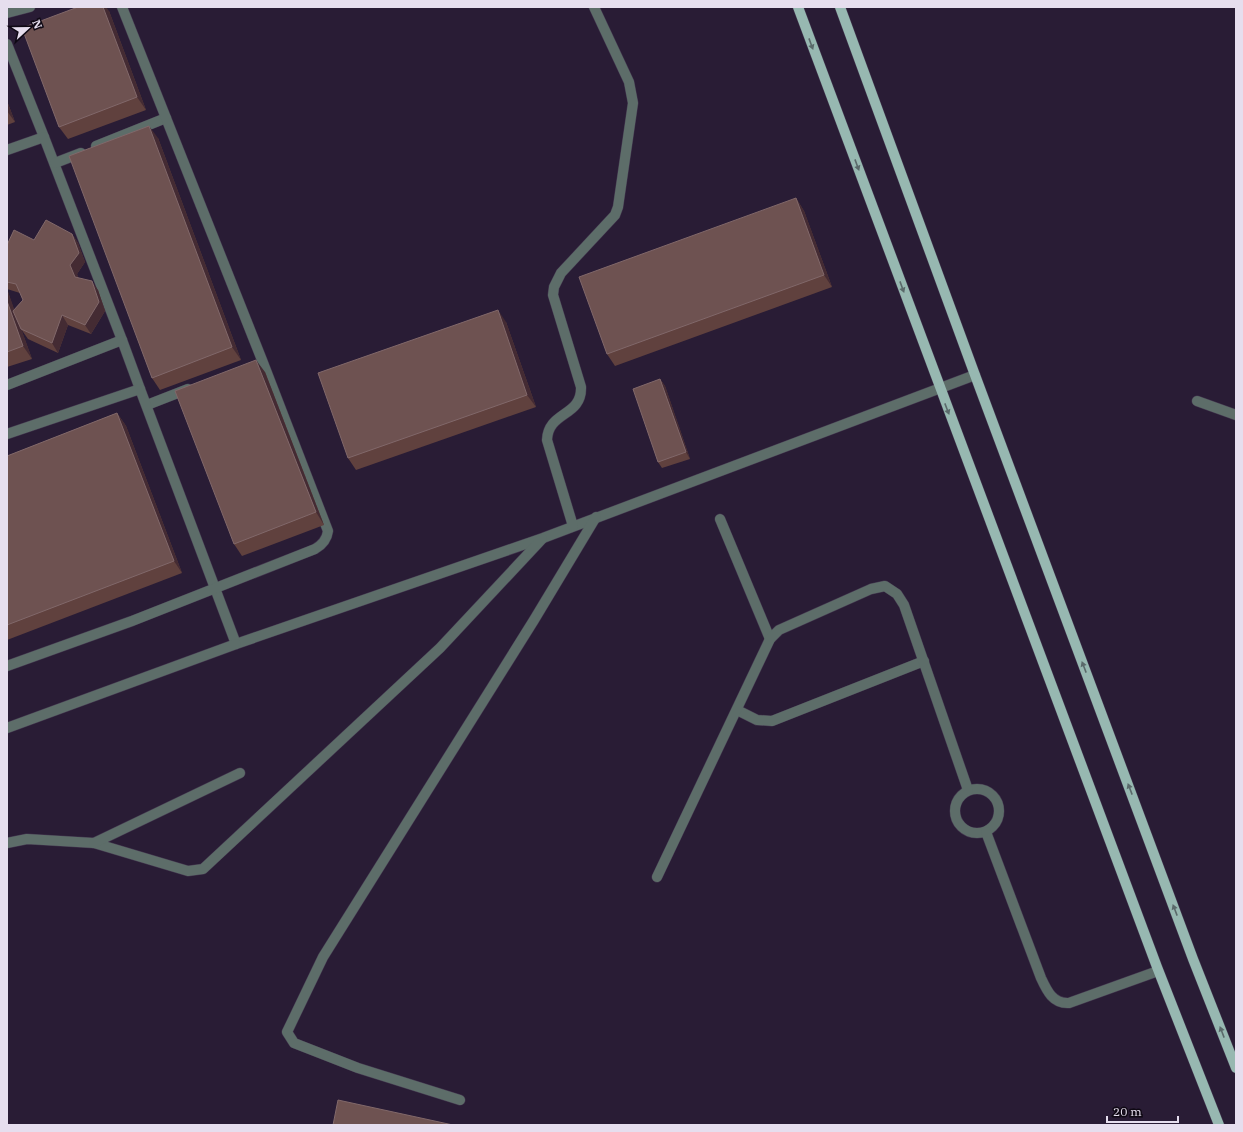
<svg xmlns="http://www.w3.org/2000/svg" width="1243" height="1132" font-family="'IBM Plex Serif',serif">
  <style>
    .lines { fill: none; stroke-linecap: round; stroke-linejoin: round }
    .minor-casing { stroke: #43374f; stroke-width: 11 }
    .major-casing { stroke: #43374f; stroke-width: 11 }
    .minor { stroke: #5d6d69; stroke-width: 10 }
    .major { stroke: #97b8b1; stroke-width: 10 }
    .wall { fill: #60413e; fill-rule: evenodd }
    .shaded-wall { fill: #442b33 }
    .building { fill: #6e5251; stroke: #81686a }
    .oneway { fill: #5a696a }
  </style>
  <rect width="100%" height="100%" fill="#291c35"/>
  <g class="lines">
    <defs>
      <g id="minor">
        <path d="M7,13L30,7"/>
        <path d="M7,44L44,137L7,150"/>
        <path d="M44,137L122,340"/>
        <path d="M96,146L166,118"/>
        <path d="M55,163L81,153"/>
        <path d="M7,385L122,340L140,389"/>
        <path d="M1197,401L1236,415"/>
        <path d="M147,405L188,389"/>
        <path d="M7,434L140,389L236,644L543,538L975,375"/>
        <path d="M720,519L770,639"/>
        <path d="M573,526L547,440C548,411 582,417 581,387L553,295L554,287L561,273L615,215L618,207L633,103L629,82L594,7"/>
        <path d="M7,666L132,621L315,549C322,545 327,539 328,531L262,360L122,7"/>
        <path d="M737,710L757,720L772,721L924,661"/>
        <path d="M7,728L236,644"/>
        <circle cx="977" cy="811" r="22"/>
        <path d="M986,832L1041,978C1047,991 1053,1004 1069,1003L1158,971"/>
        <path d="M7,843L27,839L94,843L188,871L203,869L440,648L542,539"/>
        <path d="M94,843L240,773"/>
        <path d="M657,877L770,639L779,630L871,589L885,586L897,594L904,605L968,790"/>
        <path d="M460,1100L358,1068L294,1043L287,1032L323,957L534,620L596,517"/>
      </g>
      <g id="major">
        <path d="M798,7L1157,967L1219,1125"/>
        <path d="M840,7L975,375L1193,959L1236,1068"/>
      </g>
    </defs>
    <use href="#minor" class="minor-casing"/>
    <use href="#major" class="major-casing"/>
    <use href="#minor" class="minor"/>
    <use href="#major" class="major"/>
  </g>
  <g class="wall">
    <path d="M109,11L146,110L68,139L59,127Z"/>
    <path d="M7,101L15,122L7,125Z"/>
    <path d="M158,138L241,360L160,390L152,378Z"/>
    <path d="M796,198L804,211L832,287L615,366L607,354Z"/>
    <path d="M72,234L78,243L85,262L77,274L78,278L98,290L105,311L91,334L68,325L58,353L28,339L21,329L32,359L7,367V245ZM7,289L20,293L23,300L14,310Z"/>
    <path d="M506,322L536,407L356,470L348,458Z"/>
    <path d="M265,372L324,525L242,556L234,544Z"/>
    <path d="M660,379L665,386L690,459L662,468L658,462Z"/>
    <path d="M117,413L126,426L182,573L7,640V456Z"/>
  </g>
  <g class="shaded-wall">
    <path d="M103,7H106L109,11L146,110L137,97Z"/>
    <path d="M7,101L15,122L7,111Z"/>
    <path d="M149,126L158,138L241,360L232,347Z"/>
    <path d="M796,198L804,211L832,287L824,275Z"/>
    <path d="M72,234L78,243L85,262L77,274L82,286L75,277L70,265Z"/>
    <path d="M92,281L98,290L105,311L91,334L85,325Z"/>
    <path d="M7,289L32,359L23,346L7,301Z"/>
    <path d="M498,310L506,322L536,407L527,395Z"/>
    <path d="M62,315L68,325L58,353L52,343Z"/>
    <path d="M256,360L265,372L324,525L316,512Z"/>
    <path d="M660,379L665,386L690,459L686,452Z"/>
    <path d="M117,413L126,426L182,573L174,561Z"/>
  </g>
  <g class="building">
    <path d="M78,7H103L137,97L59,127L22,28Z"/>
    <path d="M149,126L232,347L152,378L69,156Z"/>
    <path d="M796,198L824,275L607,354L579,277Z"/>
    <path d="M46,220L72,234L79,253L70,265L75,277L92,281L99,302L85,325L62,315L52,343L21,329L13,311L23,300L16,284L7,282V245L14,230L34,240Z"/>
    <path d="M7,301L23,346L7,352Z"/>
    <path d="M498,310L527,395L348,458L318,373Z"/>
    <path d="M256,360L316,512L234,544L175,391Z"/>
    <path d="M660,379L686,452L658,462L633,389Z"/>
    <path d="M117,413L174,561L7,625V456Z"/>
    <path d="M338,1100L453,1125H333Z"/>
  </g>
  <defs><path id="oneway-solid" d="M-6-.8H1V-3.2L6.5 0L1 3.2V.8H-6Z"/></defs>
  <g class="oneway">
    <use href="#oneway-solid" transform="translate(811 44) rotate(70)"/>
    <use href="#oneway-solid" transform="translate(857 165) rotate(70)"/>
    <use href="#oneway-solid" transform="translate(902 287) rotate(70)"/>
    <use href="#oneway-solid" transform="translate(947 409) rotate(69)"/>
    <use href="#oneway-solid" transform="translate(1084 667) rotate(-111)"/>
    <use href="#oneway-solid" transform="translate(1130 789) rotate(-111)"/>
    <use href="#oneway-solid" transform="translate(1175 910) rotate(-111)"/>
    <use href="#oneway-solid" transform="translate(1222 1032) rotate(-111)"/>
  </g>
  <rect width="1243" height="1132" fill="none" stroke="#e6deee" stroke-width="16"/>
  <g transform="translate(28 28) rotate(68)" stroke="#0f0914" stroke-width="3" paint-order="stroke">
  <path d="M0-3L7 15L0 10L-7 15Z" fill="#e6deee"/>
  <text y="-6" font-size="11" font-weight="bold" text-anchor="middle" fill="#e6deee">N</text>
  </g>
  <path d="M1107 1116v6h71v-6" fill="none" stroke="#e6deee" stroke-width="2"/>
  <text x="1113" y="1116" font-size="12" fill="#e6deee" stroke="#0f0914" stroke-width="3" paint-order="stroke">20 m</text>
</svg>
